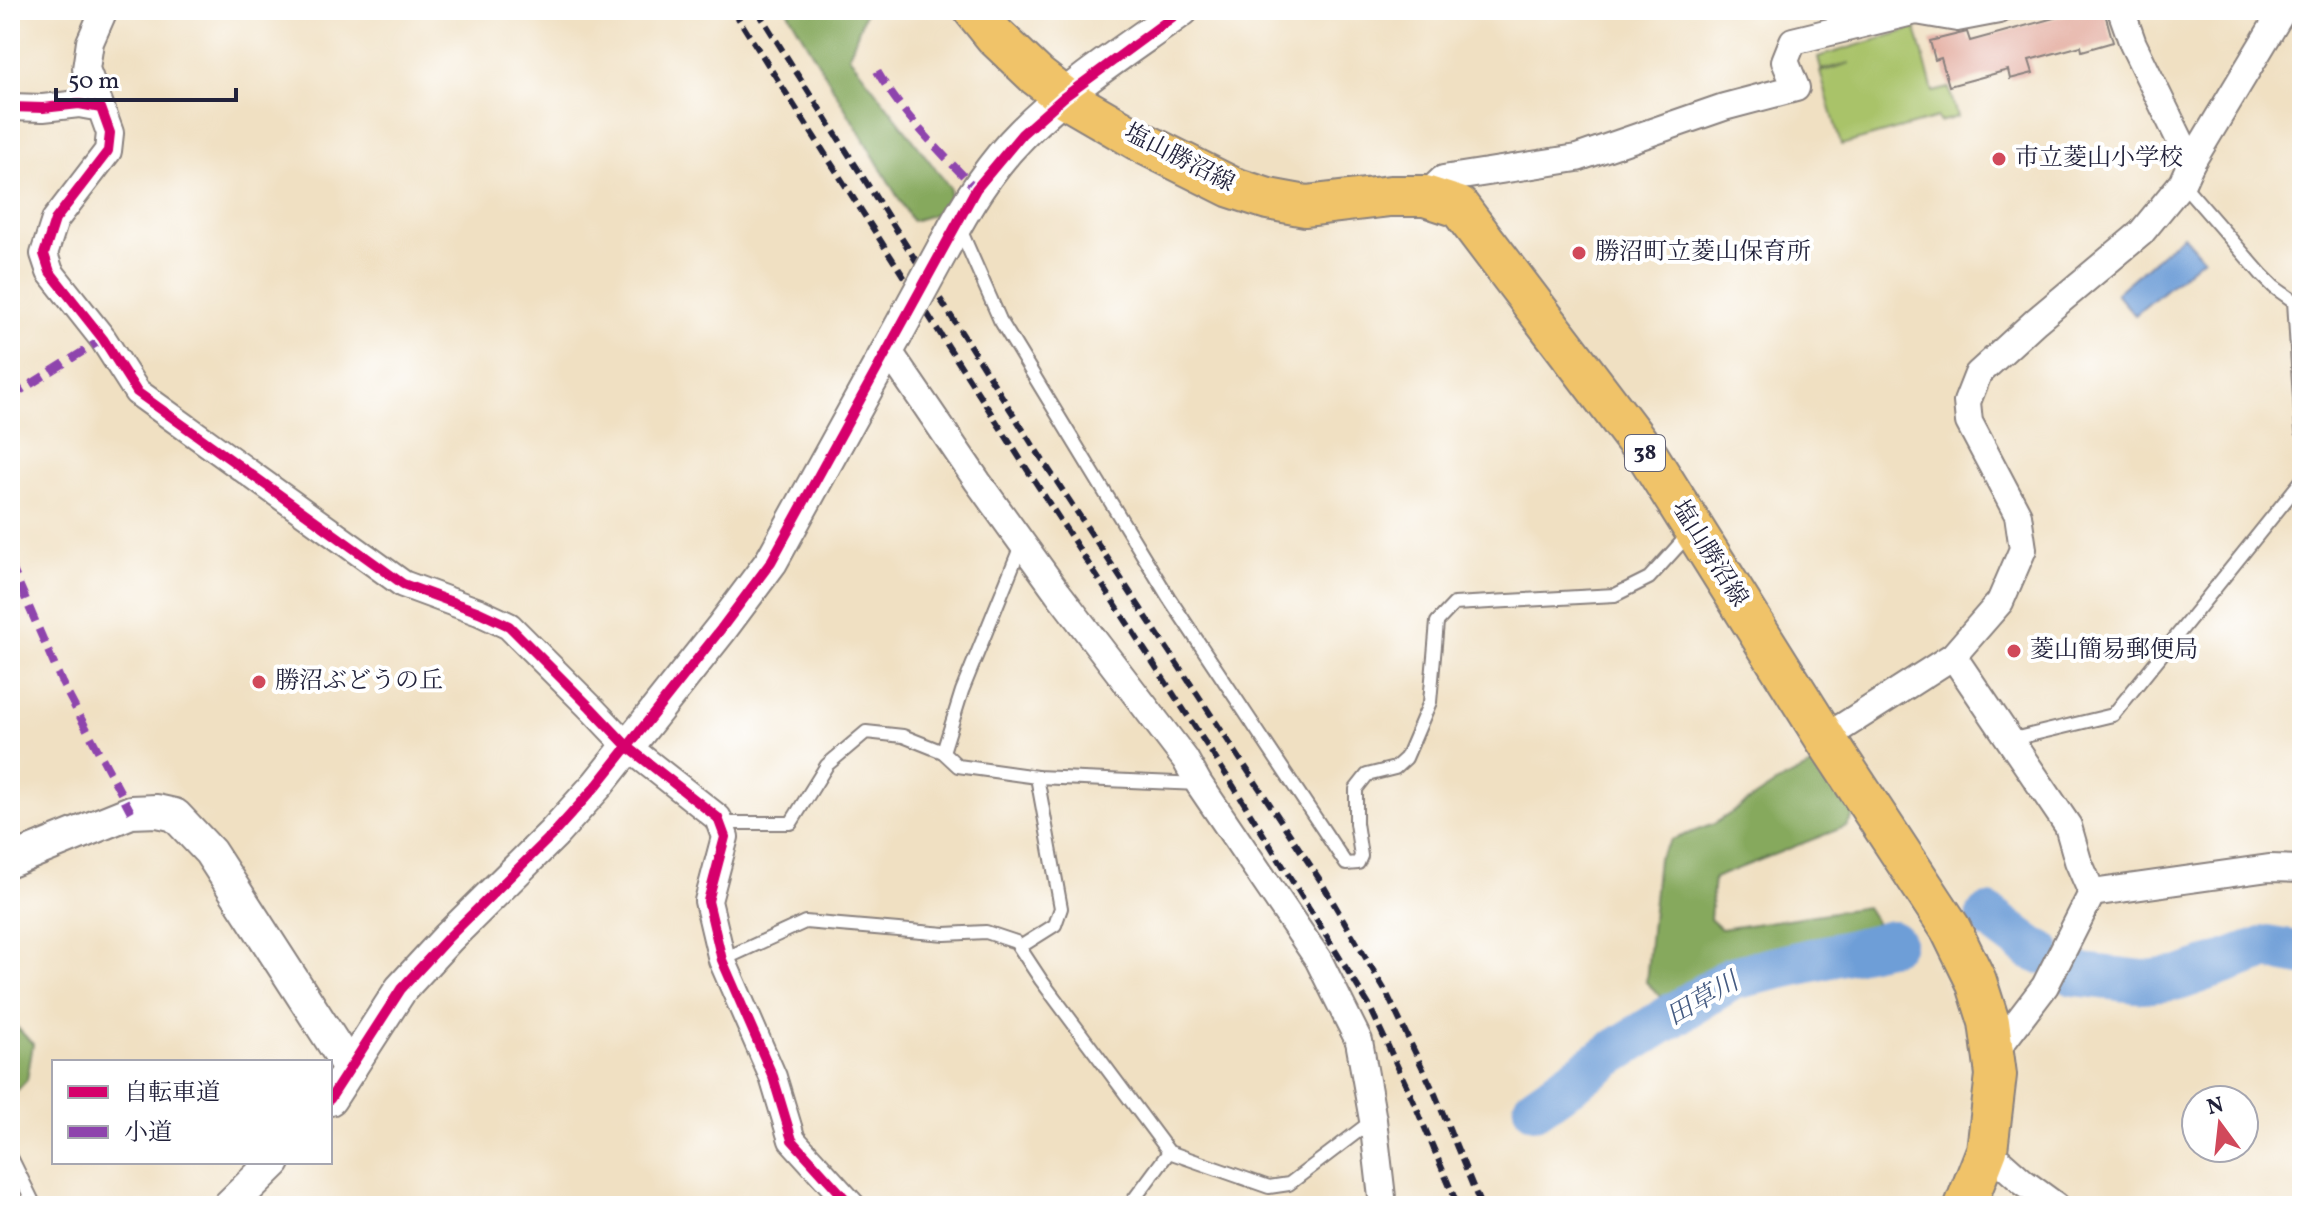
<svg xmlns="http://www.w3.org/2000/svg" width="2312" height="1216" font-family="Vollkorn,'Noto Serif JP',serif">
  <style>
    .green { fill: #a9c369; stroke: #667252; stroke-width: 2 }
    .forest { fill: #86a95d; stroke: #54664c; stroke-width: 2 }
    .water { fill: #6e9ed7; stroke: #486089; stroke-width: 2 }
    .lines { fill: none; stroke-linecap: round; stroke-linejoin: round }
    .river { stroke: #6e9ed7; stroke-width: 44 }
    .building { fill: #e1a597 }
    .service-casing { stroke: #89817e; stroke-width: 16 }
    .minor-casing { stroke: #89817e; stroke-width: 30 }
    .tertiary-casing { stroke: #89817e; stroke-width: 36 }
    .primary-casing { stroke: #89817e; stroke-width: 44 }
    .service { stroke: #fff; stroke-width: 12 }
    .minor { stroke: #fff; stroke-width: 26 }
    .tertiary { stroke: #fff; stroke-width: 32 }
    .primary { stroke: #f0c369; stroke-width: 40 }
    .rail { stroke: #22223b; stroke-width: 6; stroke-dasharray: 12 6; stroke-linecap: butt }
    .tertiary-bridge-casing { stroke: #89817e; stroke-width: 36; stroke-linecap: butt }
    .tertiary-bridge { stroke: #fff; stroke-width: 32 }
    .quiet { stroke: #8e44ad; stroke-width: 8; stroke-dasharray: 16 8; stroke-linecap: butt }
    .cycleway-casing { stroke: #fff; stroke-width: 15 }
    .cycleway { stroke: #d6006c; stroke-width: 10 }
    .poi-dot { fill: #d1495b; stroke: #fff; stroke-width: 3 }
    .labels { text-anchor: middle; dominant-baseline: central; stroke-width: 8; stroke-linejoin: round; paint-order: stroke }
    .shield { fill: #fff; stroke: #646476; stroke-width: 2 }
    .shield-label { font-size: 22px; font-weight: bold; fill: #22223b }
    .street-label { font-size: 24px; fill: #22223b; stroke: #fff }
    .poi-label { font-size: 24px; fill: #22223b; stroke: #fff; text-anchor: start }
    .water-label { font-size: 26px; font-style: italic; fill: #445a81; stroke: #fff }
  </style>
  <rect width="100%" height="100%" fill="#fff"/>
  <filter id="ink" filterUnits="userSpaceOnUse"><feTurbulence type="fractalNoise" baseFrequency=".0125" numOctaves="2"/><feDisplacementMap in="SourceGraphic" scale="16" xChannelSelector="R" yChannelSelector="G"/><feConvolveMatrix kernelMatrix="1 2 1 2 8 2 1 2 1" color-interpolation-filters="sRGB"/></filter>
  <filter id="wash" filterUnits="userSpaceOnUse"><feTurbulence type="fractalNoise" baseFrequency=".006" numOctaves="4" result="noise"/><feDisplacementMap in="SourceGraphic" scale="32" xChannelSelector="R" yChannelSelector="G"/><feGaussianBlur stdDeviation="1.8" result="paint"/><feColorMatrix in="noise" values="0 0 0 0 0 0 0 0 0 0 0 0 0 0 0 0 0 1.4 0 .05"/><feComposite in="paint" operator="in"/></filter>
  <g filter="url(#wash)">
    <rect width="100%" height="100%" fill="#f0e0c2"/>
    <path class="green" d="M1916,28L1933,92L1949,88L1957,117L1939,122L1937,118L1841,145L1820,72L1850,63L1821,70L1818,57Z"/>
    <g class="forest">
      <path d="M787,10H866L849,56L950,188L948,210L912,221Z"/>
      <path d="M1815,764L1831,768L1859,806L1847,826L1714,878L1710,919L1721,929L1866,907L1880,929L1858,971L1804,980L1701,988L1668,1003L1646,982L1658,858L1671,840L1714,824L1775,784Z"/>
      <path d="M10,1020L33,1044L27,1080L10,1098Z"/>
    </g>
    <path class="water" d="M2183,235L2203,258L2135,315L2116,293Z"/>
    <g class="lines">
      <g class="river">
        <path d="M1988,916L2032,949L2040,952"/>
        <path d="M2074,974L2144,982L2181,978L2266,948L2302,954"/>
        <path d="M1535,1107L1614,1052L1732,978L1892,942"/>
      </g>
    </g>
    <g id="blocks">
      <path class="building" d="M2071,10H2104L2113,42L2082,51L2081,46L2029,60L2033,73L2010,79L2008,70L1949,86L1941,58L1935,60L1930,41L1967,32L1970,41L2072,13Z"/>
    </g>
  </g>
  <g filter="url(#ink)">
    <use href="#blocks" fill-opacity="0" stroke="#89817e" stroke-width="2"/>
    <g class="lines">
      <defs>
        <g id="service">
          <path d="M2182,183L2262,275L2274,287L2302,307"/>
          <path d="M960,229L1000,320L1169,598L1346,864L1358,863L1361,856L1356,823V789L1367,775L1395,768L1406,758L1430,702L1437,622L1454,604L1615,595L1649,578L1689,534"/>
          <path d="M2294,301L2302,431"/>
          <path d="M2009,740L2113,715L2302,480"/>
          <path d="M943,752L962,691L1022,543"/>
          <path d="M720,823H791L827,765L866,732L903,736L943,752L958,766L1037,777L1199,784"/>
          <path d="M1020,947L1055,925L1061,908L1037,777"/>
          <path d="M722,960L805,922L945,934L986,932L1016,942L1041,980L1169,1152L1269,1187L1289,1184L1373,1120"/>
          <path d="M10,1155L35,1206"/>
          <path d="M1129,1206L1169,1152"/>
        </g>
        <g id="minor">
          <path d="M2121,10L2133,44L2191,163"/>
          <path d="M10,107L43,108L79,104L101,108L110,133L108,151L55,220L44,254L50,272L103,339L137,392L403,584L479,612L509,626L590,707L628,747L718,818L725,837L708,901L722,960L773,1077L792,1140L852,1206"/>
          <path d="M101,108L86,69L90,42L104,10"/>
          <path d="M1425,196L1443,179L1577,158L1724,107L1796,88L1785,61L1793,41L1916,11L1957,18L1999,10"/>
          <path d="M888,350L978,482L1058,593L1185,759L1199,784L1318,959L1359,1041L1373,1120L1383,1206"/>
          <path d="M1953,656L2068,826L2078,861L2092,893"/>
          <path d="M1825,738L1953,656L2000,602L2023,549L2018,515L1969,422L1967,402L1978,374L2036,321L2141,233L2182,183L2191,163L2283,10"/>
          <path d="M2092,893L2269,868L2302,869"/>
          <path d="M1994,1053L2045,986L2092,893"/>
          <path d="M1987,1150L2023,1182L2056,1206"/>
        </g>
        <g id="tertiary">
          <path d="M945,245C966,204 990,166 1022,134C1069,86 1128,49 1182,10"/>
          <path d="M10,861L131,812L157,811L175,815L210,852L350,1069"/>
          <path d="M330,1099L401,989L448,938L553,834L598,784L721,629L771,562L895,337"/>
          <path d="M229,1206L274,1162"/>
        </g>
        <path id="primary" d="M974,10L995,36L1037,76L1064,97L1145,144L1231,187L1268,199L1306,206L1390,196H1425L1459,207L1648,456L1825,738L1950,928L1976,981L1989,1022L1996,1075L1987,1150L1965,1206"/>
      </defs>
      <use href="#service" class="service-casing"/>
      <use href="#minor" class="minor-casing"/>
      <use href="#tertiary" class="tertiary-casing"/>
      <use href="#primary" class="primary-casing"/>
      <use href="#service" class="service"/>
      <use href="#minor" class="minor"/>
      <use href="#tertiary" class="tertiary"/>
      <use href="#primary" class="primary"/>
      <g class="rail">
        <path d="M733,10L1021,460L1234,787L1369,1005L1413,1100L1458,1206"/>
        <path d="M757,10L1034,447L1320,880L1387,994L1435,1094L1481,1206"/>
      </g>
      <defs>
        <path id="tertiary-bridge" d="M895,337L945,245"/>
      </defs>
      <use href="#tertiary-bridge" class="tertiary-bridge-casing"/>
      <use href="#tertiary-bridge" class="tertiary-bridge"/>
      <g class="quiet">
        <path d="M877,71C903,116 941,152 976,189"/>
        <path d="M10,397L103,339"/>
        <path d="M10,563L62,683L131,812"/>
      </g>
      <defs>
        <g id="cycleway">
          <path d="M10,107L43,108L79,104L101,108L110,133L108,151L55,220L44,254L50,272L103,339L137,392L403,584L479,612L509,626L590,707L628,747L718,818L725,837L708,901L722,960L773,1077L792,1140L852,1206"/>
          <path d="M330,1099L401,989L448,938L553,834L598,784L721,629L771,562L976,189L1022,134L1064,97L1182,10"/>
        </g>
      </defs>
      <use href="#cycleway" class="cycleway-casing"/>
      <use href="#cycleway" class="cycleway"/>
    </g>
  </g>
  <g class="poi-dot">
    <circle cx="1999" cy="159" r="8"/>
    <circle cx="1579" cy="253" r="8"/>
    <circle cx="2014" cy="651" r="8"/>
    <circle cx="259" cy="682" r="8"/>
  </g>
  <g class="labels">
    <rect class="shield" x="1625" y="435" width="40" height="36" rx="6"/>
    <g class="shield-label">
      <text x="1645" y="453">38</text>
    </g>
    <g class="street-label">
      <text transform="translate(1179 159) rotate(27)">塩山勝沼線</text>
      <text transform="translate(1709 554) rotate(58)">塩山勝沼線</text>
    </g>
    <g class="poi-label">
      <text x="2015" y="159">市立菱山小学校</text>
      <text x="1595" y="253">勝沼町立菱山保育所</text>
      <text x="2030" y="651">菱山簡易郵便局</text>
      <text x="275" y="682">勝沼ぶどうの丘</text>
    </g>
    <g class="water-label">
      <text transform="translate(1703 1000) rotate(-30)">田草川</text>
    </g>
  </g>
  <rect width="2312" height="1216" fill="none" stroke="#fff" stroke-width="40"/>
  <rect x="52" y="1060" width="280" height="104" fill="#ffffff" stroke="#a7a7b1" stroke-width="2"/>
  <rect x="68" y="1086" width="40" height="12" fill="#d6006c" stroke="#a7a7b1" stroke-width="2"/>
  <text x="124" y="1100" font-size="24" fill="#22223b">自転車道</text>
  <rect x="68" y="1126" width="40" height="12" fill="#8e44ad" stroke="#a7a7b1" stroke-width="2"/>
  <text x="124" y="1140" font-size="24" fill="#22223b">小道</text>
  <g transform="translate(2220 1124) rotate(345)"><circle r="38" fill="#ffffff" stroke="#a7a7b1" stroke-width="2"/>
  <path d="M0-6L14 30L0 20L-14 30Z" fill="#d1495b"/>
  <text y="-12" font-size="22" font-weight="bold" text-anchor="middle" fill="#22223b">N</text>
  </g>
  <path d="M56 88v12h180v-12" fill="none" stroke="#22223b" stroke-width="4"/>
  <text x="68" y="88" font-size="24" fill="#22223b" stroke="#ffffff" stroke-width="6" paint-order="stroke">50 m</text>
</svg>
